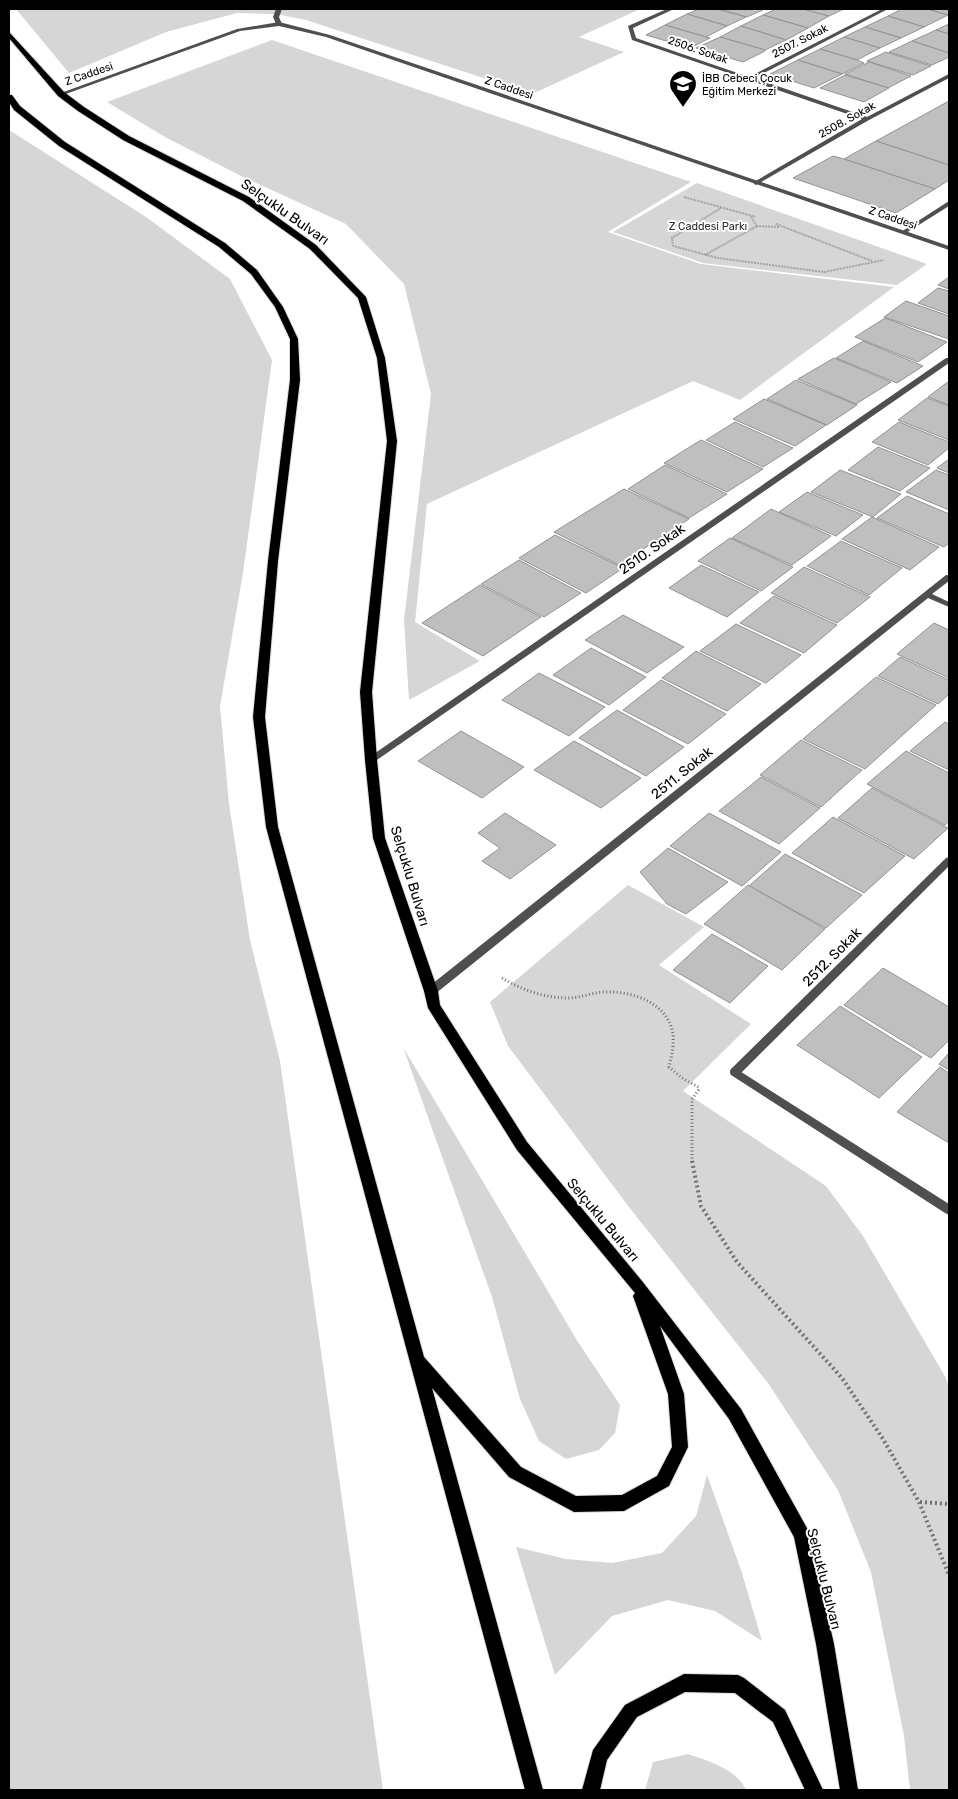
<svg xmlns="http://www.w3.org/2000/svg" width="958" height="1799" font-family="Rubik,sans-serif">
  <style>
    .green { fill: #d6d6d6 }
    .building { fill: #bfbfbf; stroke: #939393 }
    .lines { fill: none; stroke-linecap: round; stroke-linejoin: round }
    .primary-casing { stroke: #dbdbdb; stroke-width: 2 }
    .path-far2 { stroke: #717171; stroke-width: 2; stroke-dasharray: 0.5 1; stroke-linecap: butt }
    .path-far1 { stroke: #717171; stroke-width: 3; stroke-dasharray: 1 2.5; stroke-linecap: butt }
    .path { stroke: #717171; stroke-width: 4; stroke-dasharray: 2 3; stroke-linecap: butt }
    .service { fill: #4f4f4f; fill-rule: evenodd }
    .pedestrian { fill: #4f4f4f; fill-rule: evenodd }
    .minor { fill: #4f4f4f; fill-rule: evenodd }
    .tertiary { fill: #4f4f4f; fill-rule: evenodd }
    .primary { fill: #000; fill-rule: evenodd }
    .labels { text-anchor: middle; dominant-baseline: central; stroke-width: 4; stroke-linejoin: round; paint-order: stroke }
    .far-street-label { font-size: 11px; fill: #000; stroke: #fff }
    .far-poi-label { font-size: 11px; fill: #000; stroke: #fff; text-anchor: start }
    .far-park-label { font-size: 11px; fill: #2d2d2d; stroke: #fff }
    .street-label { font-size: 14px; fill: #000; stroke: #fff }
  </style>
  <rect width="100%" height="100%" fill="#fff"/>
  <g class="green">
    <path d="M16,9H640L579,37L624,52L532,94L306,20L276,14L237,13L166,32L69,73Z"/>
    <path d="M272,40L691,182L608,232L701,264L894,287L740,400L693,381L427,504L415,622L480,661L409,700L404,620L431,394L404,284L346,224L245,178L165,137L107,102Z"/>
    <path d="M9,130L146,217L230,279L272,360L243,573L220,706L229,804L250,940L280,1061L383,1790H9Z"/>
    <path d="M697,183L927,264L897,285L703,263L613,232Z"/>
    <path d="M628,885L704,927L659,965L751,1024L683,1091L826,1186L863,1236L946,1378L949,1387V1790H910L904,1736L871,1572L838,1490L768,1383L629,1207L508,1046L490,1002Z"/>
    <path d="M403,1047L578,1342L620,1405L615,1433L599,1450L566,1459L539,1441L520,1399L492,1297Z"/>
    <path d="M707,1475L741,1570L762,1641L715,1611L668,1600L612,1616L555,1675L516,1547L566,1559L612,1563L662,1553L696,1516Z"/>
    <path d="M688,1754C708,1761 737,1769 746,1790H645L653,1762Z"/>
  </g>
  <g class="building">
    <path d="M699,9H717L746,17L727,26L687,14Z"/>
    <path d="M719,9H760L763,10L747,17Z"/>
    <path d="M776,9H803L829,16L808,28L763,15Z"/>
    <path d="M803,9H844L829,16Z"/>
    <path d="M902,9H928L948,15L924,27L888,16Z"/>
    <path d="M928,9H949V14L948,15Z"/>
    <path d="M687,14L727,26L706,37L665,25Z"/>
    <path d="M763,15L808,28L786,40L741,26Z"/>
    <path d="M888,16L924,27L901,38L865,27Z"/>
    <path d="M949,24V34L936,30Z"/>
    <path d="M665,25L706,37L710,38L690,48L646,35Z"/>
    <path d="M741,26L786,40L765,50L720,37Z"/>
    <path d="M865,27L901,38L880,48L844,37Z"/>
    <path d="M936,30L949,34V53L912,41Z"/>
    <path d="M720,37L765,50V51L743,62L696,48Z"/>
    <path d="M844,37L880,48L857,60L820,49Z"/>
    <path d="M912,41L949,53V57L932,65L889,52Z"/>
    <path d="M820,49L857,60L864,63L842,74L798,60Z"/>
    <path d="M886,52L931,66L913,75L867,61Z"/>
    <path d="M798,60L842,74L814,88L770,74Z"/>
    <path d="M869,62L911,76L888,88L845,74Z"/>
    <path d="M845,75L889,88L864,102L820,88Z"/>
    <path d="M949,101V165L876,141Z"/>
    <path d="M876,141L949,165V180L935,189L844,159Z"/>
    <path d="M833,156L844,159L935,189L896,213L793,178Z"/>
    <path d="M949,277V289L938,285Z"/>
    <path d="M938,288L949,291V314L918,303Z"/>
    <path d="M906,301L949,316V339L884,317Z"/>
    <path d="M885,318L947,342L918,362L855,337Z"/>
    <path d="M863,341L923,366L897,383L836,358Z"/>
    <path d="M834,358L891,382L856,404L798,379Z"/>
    <path d="M796,380L857,405L827,425L767,399Z"/>
    <path d="M949,381V405L928,397Z"/>
    <path d="M927,398L949,406V440L898,420Z"/>
    <path d="M764,399L826,425L795,446L733,419Z"/>
    <path d="M735,422L793,448L763,467L706,440Z"/>
    <path d="M899,422L949,442V448L928,465L872,442Z"/>
    <path d="M701,440L763,469L727,492L664,463Z"/>
    <path d="M878,447L930,468L900,491L848,470Z"/>
    <path d="M949,459V473L937,468Z"/>
    <path d="M665,465L727,494L689,518L628,489Z"/>
    <path d="M840,470L901,494L873,517L811,492Z"/>
    <path d="M936,470L949,475V510L906,492Z"/>
    <path d="M624,489L689,519L619,565L554,532Z"/>
    <path d="M807,492L863,515L836,536L779,512Z"/>
    <path d="M907,496L949,514V543L944,547L877,518Z"/>
    <path d="M771,509L831,536L792,565L732,538Z"/>
    <path d="M872,517L939,547L910,570L842,539Z"/>
    <path d="M555,535L623,568L586,593L519,558Z"/>
    <path d="M730,538L793,567L761,591L698,561Z"/>
    <path d="M841,541L902,568L869,595L807,566Z"/>
    <path d="M519,560L581,593L544,617L481,584Z"/>
    <path d="M701,565L759,592L727,617L669,588Z"/>
    <path d="M804,567L870,597L837,623L771,593Z"/>
    <path d="M480,585L541,617L483,656L422,623Z"/>
    <path d="M774,596L837,625L804,653L740,623Z"/>
    <path d="M623,615L684,647L647,673L585,640Z"/>
    <path d="M934,623L949,630V678L897,654Z"/>
    <path d="M736,624L801,655L766,683L700,651Z"/>
    <path d="M591,648L646,677L609,705L553,675Z"/>
    <path d="M696,651L761,684L727,711L662,678Z"/>
    <path d="M900,657L949,680V694L938,704L878,676Z"/>
    <path d="M539,673L605,707L569,736L502,700Z"/>
    <path d="M876,677L936,705L865,769L803,739Z"/>
    <path d="M661,680L726,714L688,744L623,710Z"/>
    <path d="M617,710L684,747L646,776L579,738Z"/>
    <path d="M945,722L949,724V770L910,751Z"/>
    <path d="M461,731L524,767L482,798L418,761Z"/>
    <path d="M801,740L862,770L821,807L760,775Z"/>
    <path d="M574,741L641,778L601,808L534,770Z"/>
    <path d="M906,751L949,773V821L945,825L867,784Z"/>
    <path d="M761,777L820,808L779,844L719,811Z"/>
    <path d="M872,788L948,828L914,859L838,818Z"/>
    <path d="M505,813L556,845L510,879L482,861L500,848L478,833Z"/>
    <path d="M709,813L781,852L742,886L670,846Z"/>
    <path d="M833,817L905,856L864,893L792,853Z"/>
    <path d="M668,848L728,882L686,914L667,904L640,872Z"/>
    <path d="M785,854L862,895L826,928L749,886Z"/>
    <path d="M748,885L825,929L782,970L704,924Z"/>
    <path d="M712,934L768,966L730,1003L673,970Z"/>
    <path d="M883,968L949,1007V1040L931,1058L844,1005Z"/>
    <path d="M840,1006L922,1057L879,1098L797,1045Z"/>
    <path d="M949,1053V1070L939,1064Z"/>
    <path d="M940,1067L949,1073V1143L897,1112Z"/>
  </g>
  <g class="lines">
    <defs>
      <g id="primary">
        <path d="M9,32L64,92L84,107L129,136L249,197L316,245L366,297L385,358L397,441L372,692L377,760L385,838L438,991L440,1005L527,1142L642,1281L741,1409L808,1530L834,1644L858,1790H840L816,1644L794,1537L729,1419L660,1326L684,1394L688,1447L669,1486L624,1511L574,1512L509,1477L432,1388L543,1790H525L266,827L253,717L268,561L290,380V339L275,307L251,274L219,247L59,146L14,110L9,102V95H12L20,106L65,142L225,243L257,270L283,307L298,339L300,380L278,561L265,717L278,827L424,1357L521,1467L576,1496L622,1495L657,1476L672,1447L668,1394L633,1296L635,1293L517,1150L428,1008L424,991L373,838L365,760L360,692L387,441L377,358L358,298L310,249L243,201L123,140L78,111L58,96L9,38Z"/>
        <path d="M684,1674L738,1675L744,1678L785,1710L823,1790H805L773,1722L735,1693L685,1692L637,1717L607,1760L600,1790H582L593,1750L625,1705Z"/>
      </g>
    </defs>
    <use href="#primary" class="primary-casing"/>
    <g class="path-far2">
      <path d="M684,197L756,217"/>
      <path d="M721,208L672,238L673,246L718,258L824,272L884,260"/>
      <path d="M751,217L757,226"/>
      <path d="M776,224L872,261"/>
      <path d="M705,255L757,226L779,227"/>
    </g>
    <g class="path-far1">
      <path d="M502,978C522,990 545,998 568,998C581,998 593,992 606,992C632,991 664,1002 672,1029C675,1041 672,1055 669,1067L682,1078L700,1088"/>
      <path d="M692,1162V1099L700,1088"/>
    </g>
    <g class="path">
      <path d="M692,1161L701,1206L737,1262L842,1378L883,1439L919,1502L949,1575"/>
      <path d="M920,1502L949,1504"/>
    </g>
    <path class="service" d="M276,9H282L279,17L282,24L279,26L276,24L273,17Z"/>
    <path class="pedestrian" d="M735,1068L949,1204V1215L945,1213L731,1075L730,1072L731,1069Z"/>
    <g class="minor">
      <path d="M667,9H674L633,28L636,38L749,77L882,9H888L754,78L867,117L947,75L949,74V78L869,120L756,185L754,184V182L862,119L632,40L628,26Z"/>
      <path d="M949,201V206L906,233L901,232Z"/>
      <path d="M946,358H949V363L374,762H368L366,760L368,758Z"/>
      <path d="M946,575H949V581L932,594L949,602V607L928,598L435,994H427L426,991L427,988Z"/>
      <path d="M949,857V866L739,1075H731L730,1072L731,1069L946,858Z"/>
    </g>
    <path class="tertiary" d="M279,22L330,35L949,246V250L326,37L279,26L240,31L63,95L58,94L237,29Z"/>
    <use href="#primary" class="primary"/>
  </g>
  <defs>
    <symbol id="school-pin" viewBox="-11 -11 22 30"><path d="M0 17L-7.5 6A9.5 9.5 0 1 1 7.5 6Z" fill="#000" stroke="#fff"/><path d="M0-5L7-2L0 1L-7-2ZM-4 1L0 2.5L4 1V4Q0 6-4 4Z" fill="#fff"/></symbol>
  </defs>
  <g fill-rule="evenodd">
    <use href="#school-pin" x="667" y="68" width="32" height="43"/>
  </g>
  <g class="labels">
    <g class="far-street-label">
      <text transform="translate(800 41) rotate(-27)">2507. Sokak</text>
      <text transform="translate(698 50) rotate(19)">2506. Sokak</text>
      <text transform="translate(89 74) rotate(-19)">Z Caddesi</text>
      <text transform="translate(509 88) rotate(19)">Z Caddesi</text>
      <text transform="translate(847 120) rotate(-29)">2508. Sokak</text>
      <text transform="translate(893 218) rotate(19)">Z Caddesi</text>
    </g>
    <g class="far-poi-label">
      <text x="702" y="78">İBB Cebeci Çocuk<tspan x="702" dy="13">Eğitim Merkezi</tspan></text>
    </g>
    <g class="far-park-label">
      <text x="708" y="226">Z Caddesi Parkı</text>
    </g>
    <g class="street-label">
      <text transform="translate(285 212) rotate(35)">Selçuklu Bulvarı</text>
      <text transform="translate(652 549) rotate(-35)">2510. Sokak</text>
      <text transform="translate(682 773) rotate(-39)">2511. Sokak</text>
      <text transform="translate(410 876) rotate(73)">Selçuklu Bulvarı</text>
      <text transform="translate(832 957) rotate(-45)">2512. Sokak</text>
      <text transform="translate(603 1220) rotate(50)">Selçuklu Bulvarı</text>
      <text transform="translate(824 1579) rotate(76)">Selçuklu Bulvarı</text>
    </g>
  </g>
  <rect width="958" height="1799" fill="none" stroke="#000000" stroke-width="20"/>
</svg>
